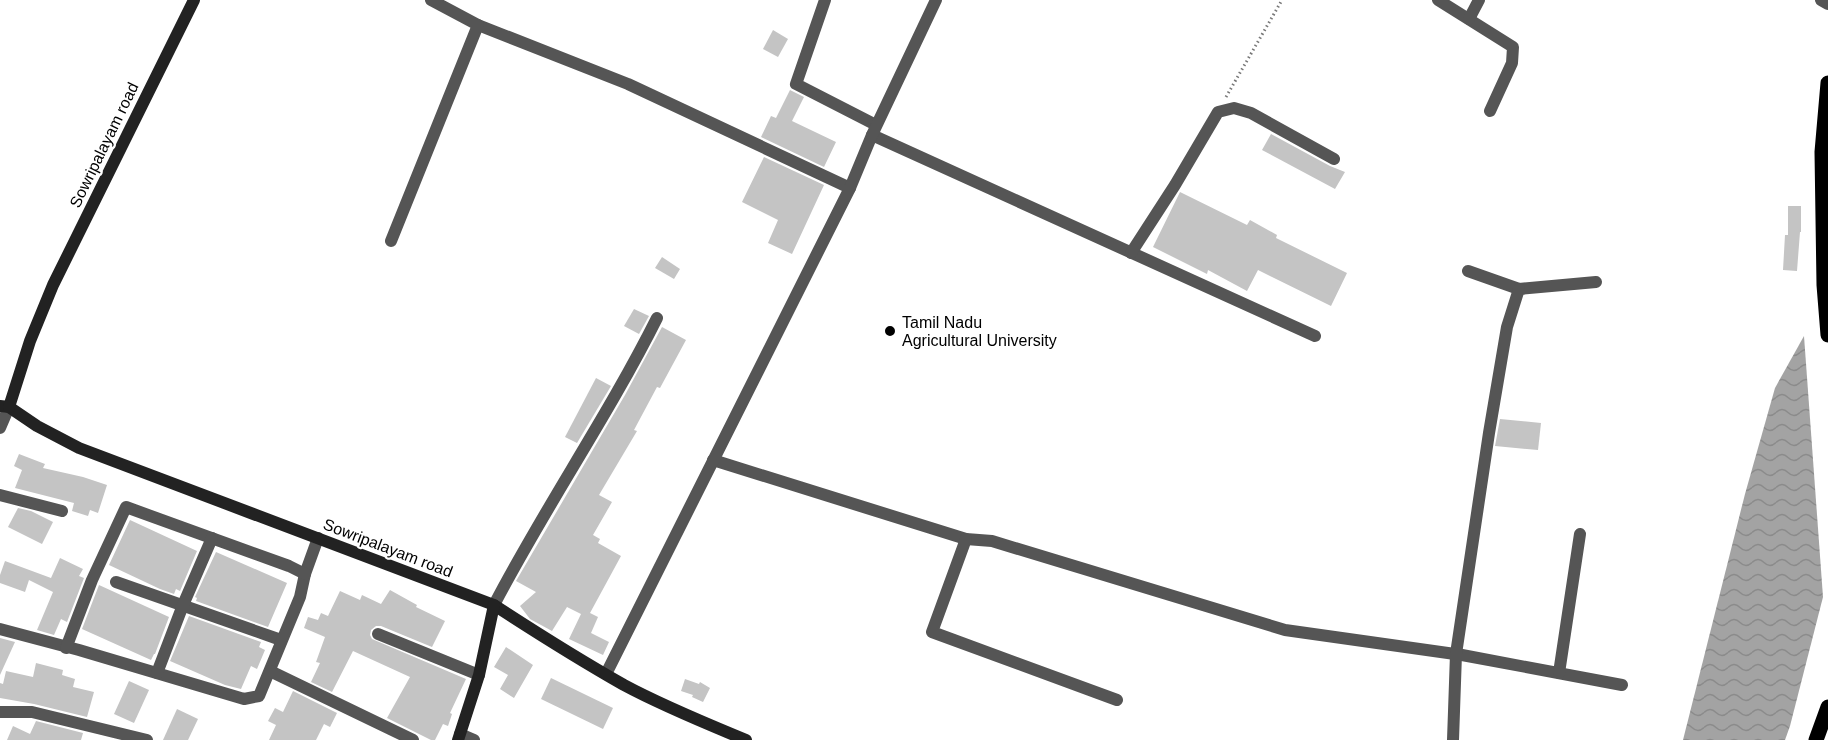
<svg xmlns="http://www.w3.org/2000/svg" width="1828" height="740" font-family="Arial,sans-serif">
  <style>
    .water { fill: url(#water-waves) }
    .building { fill: #c4c4c4 }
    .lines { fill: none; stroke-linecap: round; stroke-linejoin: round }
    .path { stroke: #777; stroke-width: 3; stroke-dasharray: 1.5 3; stroke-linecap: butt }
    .street { stroke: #555; stroke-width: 12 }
    .secondary { stroke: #222; stroke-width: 12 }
    .primary { stroke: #000; stroke-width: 15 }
    .poi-dot { fill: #000; stroke: #fff; stroke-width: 2 }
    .labels { text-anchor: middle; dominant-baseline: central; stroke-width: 4.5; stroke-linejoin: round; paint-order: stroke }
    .street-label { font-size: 16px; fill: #000; stroke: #fff }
    .poi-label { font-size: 16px; fill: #000; stroke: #fff; text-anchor: start }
  </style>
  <defs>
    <pattern id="water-waves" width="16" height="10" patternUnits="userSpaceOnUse" patternTransform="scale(1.5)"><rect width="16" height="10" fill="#a3a3a3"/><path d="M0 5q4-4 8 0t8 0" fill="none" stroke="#8b8b8b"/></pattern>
  </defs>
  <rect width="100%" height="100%" fill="#fff"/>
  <path class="water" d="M1804,336L1823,597L1790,726L1785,740H1683L1745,494L1775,388Z"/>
  <g class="building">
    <path d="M773,30L788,39L778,57L763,49Z"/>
    <path d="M790,90L804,97L792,121L836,142L824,167L761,137L771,116L776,118Z"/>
    <path d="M1271,134L1330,166L1345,172L1335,189L1262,150Z"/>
    <path d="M764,157L824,185L792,254L768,243L778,220L742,202Z"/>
    <path d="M1180,192L1247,225L1250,220L1277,235L1276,238L1347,273L1331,306L1258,270L1247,291L1208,270L1207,274L1153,247Z"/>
    <path d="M1788,206H1801V232H1800L1797,271L1783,270L1785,235H1788Z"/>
    <path d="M662,257L680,269L674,279L655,268Z"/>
    <path d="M634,309L649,316L639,334L624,326Z"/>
    <path d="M662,327L686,340L660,388L657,387L634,430L637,431L599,495L612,502L593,535L600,539L598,543L621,556L590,613L598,617L591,633L609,642L603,655L569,639L581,614L567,607L552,631L530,619L520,606L536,592L516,581L625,395Z"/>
    <path d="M596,378L611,386L577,443L565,437Z"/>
    <path d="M1500,419L1541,423L1538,450L1495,446Z"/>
    <path d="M19,454L45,464L43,468L83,477L107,485L98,513L90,510L88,516L72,511L74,503L15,488L22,470L14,466Z"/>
    <path d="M18,508L31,511L53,522L42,544L8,527Z"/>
    <path d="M130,520L197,551L180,591L176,589L174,594L160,589L109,565Z"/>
    <path d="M216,552L287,583L268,627L196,601L197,598L195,597Z"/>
    <path d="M60,558L83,569L79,576L84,578L67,622L61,619L54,635L37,630L53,592L29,580L25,592L0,583V575L5,561L51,578Z"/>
    <path d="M99,585L169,617L155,654H154L151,660L82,629Z"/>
    <path d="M390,590L417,605L416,607L445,621L432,647L381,626H376L371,630L370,635L372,639L466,679L450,713L452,714L448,726L443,724L435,740H431L387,718L410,677L353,651L332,692L311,682L320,663L316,662L325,637L304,628L308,617L318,620L321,613L328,616L340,591L360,600L362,595L381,604Z"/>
    <path d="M189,616L261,642L259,647L265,650L257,669L251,666L241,689L225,685L170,661Z"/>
    <path d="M0,638L15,642L0,675Z"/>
    <path d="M506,647L533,665L514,698L500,689L508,675L494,667Z"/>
    <path d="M36,663L63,670L62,675L75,679L73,687L94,692L87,717L34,704L0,698V683L3,684L6,671L33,677Z"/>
    <path d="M551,678L613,708L603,729L541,699Z"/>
    <path d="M685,679L699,684L700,682L710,688L703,702L692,697L693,695L681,691Z"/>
    <path d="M129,681L149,690L134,723L114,714Z"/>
    <path d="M293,691L337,713L330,727L324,724L316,740H269L276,725L268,721L275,708L283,712Z"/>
    <path d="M177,709L198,719L188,740H163Z"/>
    <path d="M36,721L83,733L81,740H7L13,726L30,734Z"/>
  </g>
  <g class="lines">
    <path class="path" d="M1226,97L1282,0"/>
    <g class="street">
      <path d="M825,0L796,84L876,125"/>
      <path d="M1438,0L1513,47L1512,63L1490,111"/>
      <path d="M1821,0L1828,4"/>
      <path d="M1469,19L1479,0"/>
      <path d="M478,25L628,84L850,188"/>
      <path d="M872,135L1315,336"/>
      <path d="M391,241L478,25L431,0"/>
      <path d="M1131,253L1175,185L1218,112L1234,108L1251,113L1334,159"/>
      <path d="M1468,271L1519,289L1596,282"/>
      <path d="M0,428L9,407"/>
      <path d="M713,460L966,539L992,541L1285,630L1462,655L1622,685"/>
      <path d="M0,495L62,511"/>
      <path d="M966,539L932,632L1117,700"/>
      <path d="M116,582L281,640"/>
      <path d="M494,605C545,507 608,416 657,318"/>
      <path d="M0,629L79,650L244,699L259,696L300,597L305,574L318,538"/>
      <path d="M378,634L479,675"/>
      <path d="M66,648L92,580L126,507L289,566L305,574"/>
      <path d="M270,671L413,740"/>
      <path d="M157,673L183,605L212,538"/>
      <path d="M1559,673L1580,534"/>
      <path d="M606,674L850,188L872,135L936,0"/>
      <path d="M0,712H32L147,740"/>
      <path d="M460,734L474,740"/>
      <path d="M1453,740L1456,654L1489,433L1507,327L1519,289"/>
    </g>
    <g class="secondary">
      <path d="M0,406L9,407L37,426L79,448L494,605C537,633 580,660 624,685C663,706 705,723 746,740"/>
      <path d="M9,407L30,341L53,285L194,0"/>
      <path d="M458,740L479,675L494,605"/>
    </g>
    <g class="primary">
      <path d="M1828,83L1822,152L1824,285L1828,335"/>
      <path d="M1816,740L1828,707"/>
    </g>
  </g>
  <circle class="poi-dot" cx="890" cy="331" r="6"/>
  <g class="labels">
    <g class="street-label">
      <text transform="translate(104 145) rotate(-64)">Sowripalayam road</text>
      <text transform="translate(388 548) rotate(21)">Sowripalayam road</text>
    </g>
    <g class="poi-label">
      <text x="902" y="322">Tamil Nadu<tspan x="902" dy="18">Agricultural University</tspan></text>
    </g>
  </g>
</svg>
